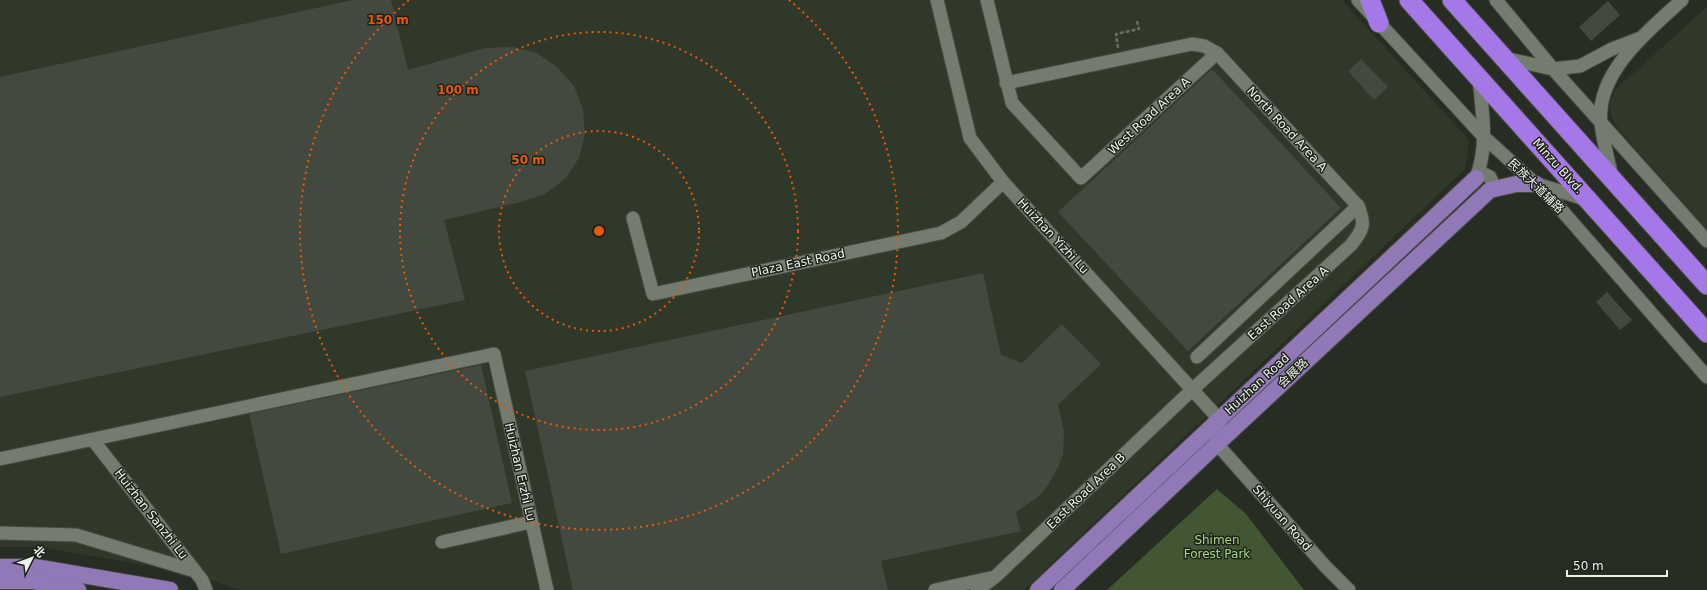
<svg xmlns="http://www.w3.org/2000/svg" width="1707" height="590" font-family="'DejaVu Sans','Noto Sans SC',sans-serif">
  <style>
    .built { fill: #2f3829 }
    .green { fill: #435634 }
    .building { fill: #43493f }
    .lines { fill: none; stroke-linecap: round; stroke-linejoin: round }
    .minor-casing { stroke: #454a42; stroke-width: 15 }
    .major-casing { stroke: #454a42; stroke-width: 18 }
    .highway-casing { stroke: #454a42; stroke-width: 21 }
    .path { stroke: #696e66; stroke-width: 2.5; stroke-dasharray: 4 2; stroke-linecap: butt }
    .minor { stroke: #747b6f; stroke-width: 13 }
    .major { stroke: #9179b7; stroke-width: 16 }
    .highway { stroke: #a478e7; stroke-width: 19 }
    .ring { fill: none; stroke: #e8590c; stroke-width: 2; stroke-dasharray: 2 4 }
    .labels { text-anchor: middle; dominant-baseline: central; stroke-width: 3; stroke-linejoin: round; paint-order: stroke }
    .street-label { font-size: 12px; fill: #eef1eb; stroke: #1e231a }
    .park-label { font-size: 12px; fill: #a8d583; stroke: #1e231a }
    .centre { fill: #e8590c; stroke: #1e231a; stroke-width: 2 }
    .ring-label { font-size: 12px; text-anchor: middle; font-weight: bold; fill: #e8590c; stroke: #1e231a; stroke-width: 3; stroke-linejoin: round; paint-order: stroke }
  </style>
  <rect width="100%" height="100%" fill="#272d23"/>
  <g class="built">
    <path d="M0,0H1342L1469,140L1465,169L1024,590H240L186,572L40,547H0Z"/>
    <path d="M1707,7V230L1619,130L1611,116L1610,101L1616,89Z"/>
  </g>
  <path class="green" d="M1217,489L1246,514L1304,590H1107Z"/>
  <g class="building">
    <path d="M353,0H391L408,70L485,48L513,47L537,53L557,67L574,86L583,109L585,134L579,158L565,179L545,194L521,202L444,220L465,300L0,397V77Z"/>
    <path d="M1608,1L1620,15L1591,41L1579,27Z"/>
    <path d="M1361,59L1388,87L1374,100L1348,71Z"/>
    <path d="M1212,69L1341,208L1188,351L1058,212Z"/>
    <path d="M983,273L1001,355L1022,363L1062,324L1101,364L1058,405L1064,431L1063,454L1059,465L1047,487L1038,497L1016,512L1021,531L881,561L888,590H573L525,371Z"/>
    <path d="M1607,292L1632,320L1620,330L1596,302Z"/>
    <path d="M481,365L512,503L281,554L249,414Z"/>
  </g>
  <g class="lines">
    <defs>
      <g id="minor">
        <path d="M937,0L970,138L1003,182L1219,419L1217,444L1325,566L1349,590"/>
        <path d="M987,0L1012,103L1081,178L1217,53"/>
        <path d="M1358,0L1484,137L1551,198L1707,377"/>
        <path d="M1496,0L1553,69L1707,241"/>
        <path d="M1504,58L1553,69L1580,66L1612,49L1638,39"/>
        <path d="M1612,177C1608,159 1603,141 1601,123C1595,73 1649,30 1682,0"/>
        <path d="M1476,178C1489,145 1482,112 1479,78"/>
        <path d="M1476,178L1484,174L1490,177L1493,184L1490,190"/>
        <path d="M1540,185L1588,200"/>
        <path d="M633,218L653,294L941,233L961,222L1003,182"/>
        <path d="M1197,357L1358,206"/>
        <path d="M93,440L202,580L206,590"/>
        <path d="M0,459L494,354L547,590"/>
        <path d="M0,533L76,535L195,571"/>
        <path d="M442,542L531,522"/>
        <path d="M935,590L990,578"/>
        <path d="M977,590L995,577L1193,389L1351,245C1363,230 1366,225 1358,206L1217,53L1204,46L1192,44L1006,83"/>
      </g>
      <g id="major">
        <path d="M0,567H35L170,590"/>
        <path d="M0,581H33L78,590"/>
        <path d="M1038,590L1476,178"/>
        <path d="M1062,590L1217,444L1490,190L1516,184H1536"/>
      </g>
      <g id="highway">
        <path d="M1370,0L1379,23"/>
        <path d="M1409,0L1707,333"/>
        <path d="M1452,0L1707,285"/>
      </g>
    </defs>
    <use href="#minor" class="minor-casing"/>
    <use href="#major" class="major-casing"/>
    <use href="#highway" class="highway-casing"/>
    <path class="path" d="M1118,48L1116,34L1139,29L1137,21"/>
    <use href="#minor" class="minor"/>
    <use href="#major" class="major"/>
    <use href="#highway" class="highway"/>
  </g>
  <g class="ring">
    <circle cx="599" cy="231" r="100"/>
    <circle cx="599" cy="231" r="199"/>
    <path d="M789 0A299 299 0 1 1 409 0"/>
  </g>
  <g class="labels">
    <g class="street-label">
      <text transform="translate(1149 116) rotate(-43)">West Road Area A</text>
      <text transform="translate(1287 129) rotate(47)">North Road Area A</text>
      <text transform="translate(1558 166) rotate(48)">Minzu Blvd.</text>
      <text transform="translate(1536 186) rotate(44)">民族大道辅路</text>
      <text transform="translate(1053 236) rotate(47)">Huizhan Yizhi Lu</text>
      <text transform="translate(798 263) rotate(-12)">Plaza East Road</text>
      <text transform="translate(1288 303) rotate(-42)">East Road Area A</text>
      <text transform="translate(1293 373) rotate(-43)">会展路</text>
      <text transform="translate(1257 384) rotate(-43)">Huizhan Road</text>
      <text transform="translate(520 472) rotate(77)">Huizhan Erzhi Lu</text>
      <text transform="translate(1086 491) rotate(-44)">East Road Area B</text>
      <text transform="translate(151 514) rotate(52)">Huizhan Sanzhi Lu</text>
      <text transform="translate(1282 518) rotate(49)">Shiyuan Road</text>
    </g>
    <g class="park-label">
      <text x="1217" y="540">Shimen<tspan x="1217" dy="14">Forest Park</tspan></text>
    </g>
  </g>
  <circle cx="599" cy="231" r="6" class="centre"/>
  <g class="ring-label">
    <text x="388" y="24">150 m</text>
    <text x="458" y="94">100 m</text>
    <text x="528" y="164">50 m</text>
  </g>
  <g transform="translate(32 558) rotate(48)" stroke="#1e231a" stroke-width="3" paint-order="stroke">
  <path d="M0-3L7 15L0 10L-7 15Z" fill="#eef1eb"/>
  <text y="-6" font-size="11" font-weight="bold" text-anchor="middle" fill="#eef1eb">北</text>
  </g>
  <path d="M1567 570v6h100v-6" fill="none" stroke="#eef1eb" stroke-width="2"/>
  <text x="1573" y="570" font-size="12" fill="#eef1eb" stroke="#1e231a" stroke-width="3" paint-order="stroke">50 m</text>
</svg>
